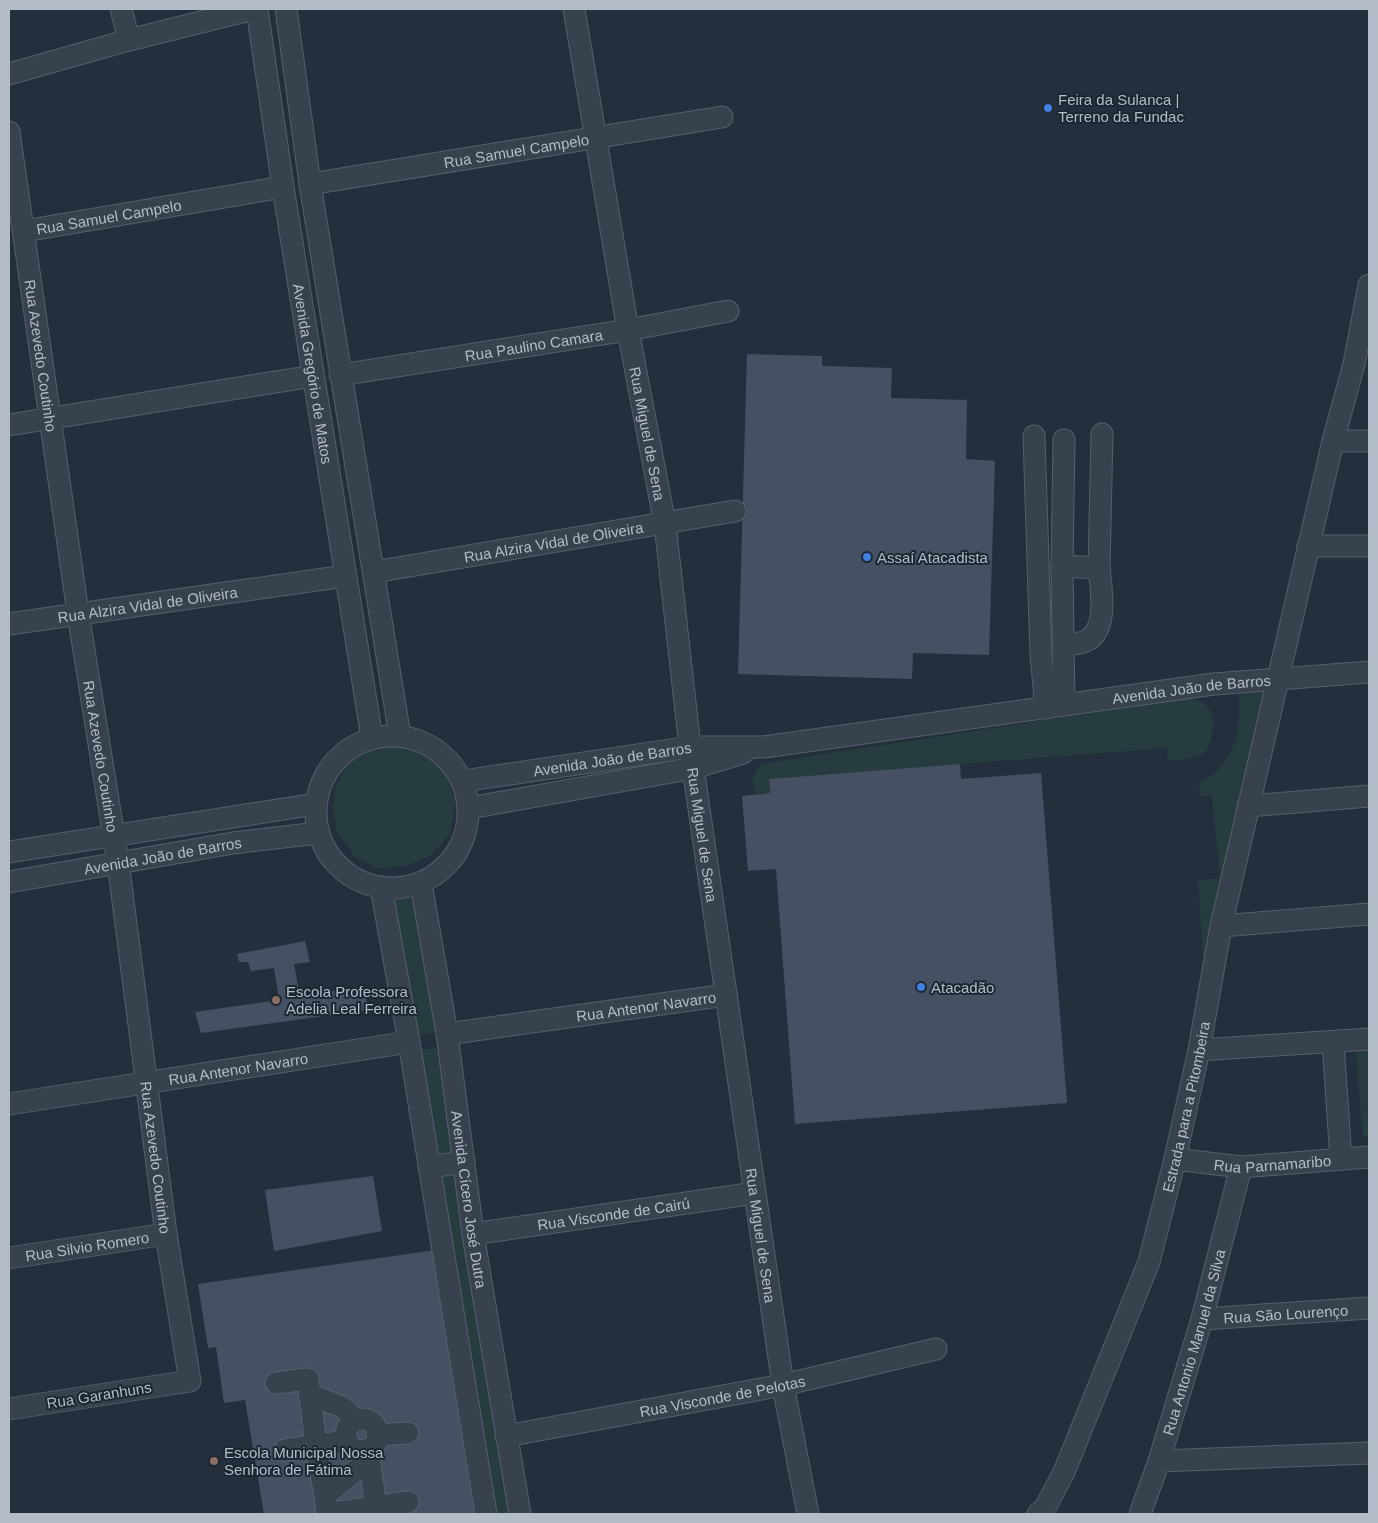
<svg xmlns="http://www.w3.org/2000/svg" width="1378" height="1523" font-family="Arial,sans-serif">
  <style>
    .green { fill: #263c3f }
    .building { fill: #455162 }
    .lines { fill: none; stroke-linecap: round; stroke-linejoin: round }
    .minor-casing { stroke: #565f6c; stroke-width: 23 }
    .minor { stroke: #38414e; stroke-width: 21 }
    .shop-dot { fill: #3f7fe0; stroke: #1d2633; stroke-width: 2 }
    .education-dot { fill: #8d6e63; stroke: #1d2633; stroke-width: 2 }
    .labels { text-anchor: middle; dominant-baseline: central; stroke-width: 4; stroke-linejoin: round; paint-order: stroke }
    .poi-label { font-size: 15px; fill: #b4bcc9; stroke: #1d2633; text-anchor: start }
    .street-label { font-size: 15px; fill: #b4bcc9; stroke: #1d2633 }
  </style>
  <rect width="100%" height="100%" fill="#242f3e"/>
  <g class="green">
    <path d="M1263,687L1268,692L1204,968L1198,880L1220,878L1212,795L1200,796L1199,781C1210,778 1217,772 1223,764C1241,742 1239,716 1239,690Z"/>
    <path d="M1189,698C1211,702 1216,715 1212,736C1211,741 1209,747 1206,751C1199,760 1179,759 1168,761L1167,748L769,779L770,793L758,794C750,782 752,776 760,764Z"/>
    <path d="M405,745L424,752L444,769L456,804L450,834L430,856L405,866L379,869L356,858L337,831L333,808L335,790L342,774L355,758L369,750L382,746Z"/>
    <path d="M414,890L435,1032L413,1037L390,894Z"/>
    <path d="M1369,1043V1137H1363L1355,1044Z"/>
    <path d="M437,1048L513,1514H491L417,1050Z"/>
  </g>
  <g class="building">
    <path d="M747,354L822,356V366L892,368L891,398L967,400L966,459L995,461L989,655L913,653L912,679L738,674Z"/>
    <path d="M960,764L961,779L1041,773L1067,1103L795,1124L776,869L748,871L742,796L770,793L769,779Z"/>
    <path d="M305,941L310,962L294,964L300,997L364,986L368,1010L201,1033L195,1012L279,1000L274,968L251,971L248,962H239L237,954Z"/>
    <path d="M373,1176L382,1231L274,1251L265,1190Z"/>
    <path d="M436,1250L477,1514H264L245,1400L224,1403L216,1347L208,1348L198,1284Z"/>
  </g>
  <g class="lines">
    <defs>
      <g id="minor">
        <path d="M121,9L129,40"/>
        <path id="s1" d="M257,9L283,187L372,738"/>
        <path d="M286,9L310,184L400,736"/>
        <path id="s2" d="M574,9L628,330L665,524L690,747L755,1193L783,1385L808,1514"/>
        <path d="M9,74L129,40L253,9"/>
        <path id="s3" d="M9,132L78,613L118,862L166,1234L190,1381L9,1409"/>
        <path id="s4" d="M310,184L722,117"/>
        <path id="s5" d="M24,231L283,187"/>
        <path id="s6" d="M340,375L628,330L728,311"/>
        <path d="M9,425L313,376"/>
        <path d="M1034,436L1041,655L1046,708"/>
        <path d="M1333,441H1369"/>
        <path d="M1308,546H1369"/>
        <path d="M1062,566L1064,440"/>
        <path d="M1099,568L1102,434"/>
        <path id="s7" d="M374,572L735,511"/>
        <path id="s8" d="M9,624L345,576"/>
        <path d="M1063,646C1070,644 1079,644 1086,641C1109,630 1101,588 1099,568L1062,566L1064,705"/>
        <circle cx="392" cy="812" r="76"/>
        <path id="s9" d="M463,781L690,747H764L1214,684L1369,672"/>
        <path d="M1248,806L1369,796"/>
        <path d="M469,808L694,768L743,753"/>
        <path d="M9,852L316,804"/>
        <path id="s10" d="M9,882L233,843L318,833"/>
        <path id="s11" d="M421,883L447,1034L473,1234L520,1514"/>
        <path d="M381,887L409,1042L486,1514"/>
        <path d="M1221,926L1369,914"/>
        <path id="s12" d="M447,1034L726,995"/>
        <path d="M1333,1043L1341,1159"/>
        <path d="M1199,1050L1369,1039"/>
        <path id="s13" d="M9,1104L409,1042"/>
        <path id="s14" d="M1175,1159L1241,1167L1369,1157"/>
        <path d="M429,1167L464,1162"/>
        <path id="s15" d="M473,1234L755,1193"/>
        <path id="s16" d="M9,1258L166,1234"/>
        <path id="s17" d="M1202,1319L1369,1308"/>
        <path d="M276,1383L308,1379L316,1446L325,1496"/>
        <path d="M309,1394L342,1407L356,1420"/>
        <circle cx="362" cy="1435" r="16"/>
        <path d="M377,1435L408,1433"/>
        <path id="s18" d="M506,1436L783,1385L936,1349"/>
        <path d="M368,1449L369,1459L325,1496L327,1514L408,1502"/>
        <path d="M285,1450L347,1441"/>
        <path d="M369,1459L376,1506"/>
        <path d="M1159,1461L1369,1453"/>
        <path id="s19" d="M1038,1514L1045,1508L1064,1472L1149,1262L1175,1159L1199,1050L1221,926L1333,441L1354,364L1369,285"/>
        <path id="s20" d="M1140,1514L1159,1461L1202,1319L1241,1167"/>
      </g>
    </defs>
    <use href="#minor" class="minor-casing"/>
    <use href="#minor" class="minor"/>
  </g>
  <g class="shop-dot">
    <circle cx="1048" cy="108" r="5"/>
    <circle cx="867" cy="557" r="5"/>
    <circle cx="921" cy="987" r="5"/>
  </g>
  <g class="education-dot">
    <circle cx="276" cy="1000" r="5"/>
    <circle cx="214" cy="1461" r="5"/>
  </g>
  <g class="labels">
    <g class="poi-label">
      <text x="1058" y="99">Feira da Sulanca |<tspan x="1058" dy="17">Terreno da Fundac</tspan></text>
      <text x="877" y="557">Assaí Atacadista</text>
      <text x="931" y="987">Atacadão</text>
      <text x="286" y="991">Escola Professora<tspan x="286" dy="17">Adelia Leal Ferreira</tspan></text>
      <text x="224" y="1452">Escola Municipal Nossa<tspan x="224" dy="17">Senhora de Fátima</tspan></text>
    </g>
    <g class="street-label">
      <text stroke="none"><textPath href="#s4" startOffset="209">Rua Samuel Campelo</textPath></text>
      <text stroke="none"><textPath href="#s5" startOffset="86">Rua Samuel Campelo</textPath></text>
      <text stroke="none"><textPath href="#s6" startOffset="196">Rua Paulino Camara</textPath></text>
      <text stroke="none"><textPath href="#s3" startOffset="226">Rua Azevedo Coutinho</textPath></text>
      <text stroke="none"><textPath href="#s1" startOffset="369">Avenida Gregório de Matos</textPath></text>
      <text stroke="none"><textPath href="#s2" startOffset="431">Rua Miguel de Sena</textPath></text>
      <text stroke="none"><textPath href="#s7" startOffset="182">Rua Alzira Vidal de Oliveira</textPath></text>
      <text stroke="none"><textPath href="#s8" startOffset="140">Rua Alzira Vidal de Oliveira</textPath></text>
      <text stroke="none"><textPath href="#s9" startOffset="735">Avenida João de Barros</textPath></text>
      <text stroke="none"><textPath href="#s3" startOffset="631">Rua Azevedo Coutinho</textPath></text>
      <text stroke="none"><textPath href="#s9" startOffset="151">Avenida João de Barros</textPath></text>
      <text stroke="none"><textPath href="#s2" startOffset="836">Rua Miguel de Sena</textPath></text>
      <text stroke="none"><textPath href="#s10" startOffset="156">Avenida João de Barros</textPath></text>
      <text stroke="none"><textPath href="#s12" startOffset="201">Rua Antenor Navarro</textPath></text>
      <text stroke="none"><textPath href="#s13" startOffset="232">Rua Antenor Navarro</textPath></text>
      <text stroke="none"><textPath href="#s19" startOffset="436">Estrada para a Pitombeira</textPath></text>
      <text stroke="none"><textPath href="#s3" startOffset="1036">Rua Azevedo Coutinho</textPath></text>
      <text stroke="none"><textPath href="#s14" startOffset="98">Rua Parnamaribo</textPath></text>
      <text stroke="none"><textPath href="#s11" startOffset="320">Avenida Cícero José Dutra</textPath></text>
      <text stroke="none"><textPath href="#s15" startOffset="142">Rua Visconde de Cairú</textPath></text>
      <text stroke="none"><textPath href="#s2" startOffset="1241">Rua Miguel de Sena</textPath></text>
      <text stroke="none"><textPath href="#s16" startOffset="79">Rua Silvio Romero</textPath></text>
      <text stroke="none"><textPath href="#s17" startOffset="84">Rua São Lourenço</textPath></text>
      <text stroke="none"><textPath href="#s20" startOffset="180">Rua Antonio Manuel da Silva</textPath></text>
      <text transform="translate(99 1395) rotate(-9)">Rua Garanhuns</text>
      <text stroke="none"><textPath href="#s18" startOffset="220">Rua Visconde de Pelotas</textPath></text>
    </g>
  </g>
  <rect width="1378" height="1523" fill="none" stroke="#b4bcc9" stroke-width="20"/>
</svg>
